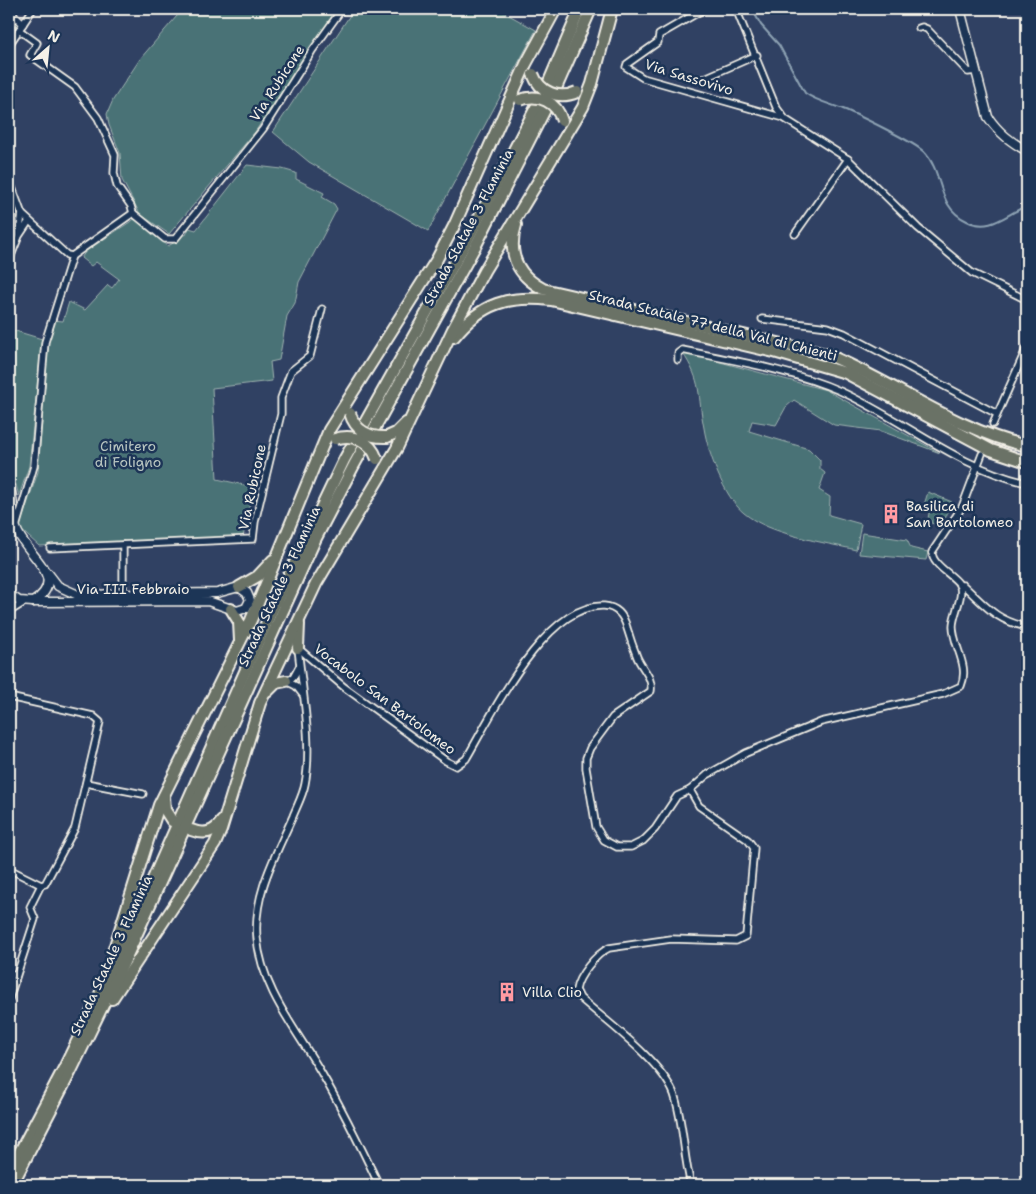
<svg xmlns="http://www.w3.org/2000/svg" width="1036" height="1194" font-family="'Shantell Sans',sans-serif">
  <style>
    .green { fill: #497276; stroke: #9eb2af }
    .lines { fill: none; stroke-linecap: round; stroke-linejoin: round }
    .stream { stroke: #8da2b3; stroke-width: 2 }
    .street-casing { stroke: #f4f1e8; stroke-width: 9 }
    .secondary-casing { stroke: #f4f1e8; stroke-width: 11 }
    .highway-casing { stroke: #f4f1e8; stroke-width: 14 }
    .street { stroke: #1d3557; stroke-width: 5.5 }
    .secondary { stroke: #1d3557; stroke-width: 8 }
    .highway { stroke: #6a7266; stroke-width: 10 }
    .highway-bridge-casing { stroke: #f4f1e8; stroke-width: 14; stroke-linecap: butt }
    .highway-bridge { stroke: #6a7266; stroke-width: 10 }
    .labels { text-anchor: middle; dominant-baseline: central; stroke-width: 5; stroke-linejoin: round; paint-order: stroke }
    .street-label { font-size: 14px; fill: #f4f1e8; stroke: #1d3557 }
    .park-label { font-size: 14px; fill: #b8c5c0; stroke: #1d3557 }
    .poi-label { font-size: 14px; fill: #f4f1e8; stroke: #1d3557; text-anchor: start }
  </style>
  <rect width="100%" height="100%" fill="#304163"/>
  <filter id="ink" filterUnits="userSpaceOnUse"><feTurbulence type="fractalNoise" baseFrequency=".02" numOctaves="2"/><feDisplacementMap in="SourceGraphic" scale="10" xChannelSelector="R" yChannelSelector="G"/><feConvolveMatrix kernelMatrix="1 2 1 2 8 2 1 2 1" color-interpolation-filters="sRGB"/></filter>
  <g filter="url(#ink)">
    <g class="green">
      <path d="M183,9H337L255,132L169,234L140,214L122,180L120,153L109,125L107,114L113,100L140,59Z"/>
      <path d="M354,9H498L536,30L428,231L309,162L273,132Z"/>
      <path d="M9,13L16,20V29L9,40Z"/>
      <path d="M247,165L282,169L296,173V179L324,193L322,197L334,204L337,209L299,282L295,303L287,316L279,360L270,362L272,381L212,388L217,479L253,487L243,537L39,546L19,528L38,472L49,334L53,320L63,321L69,302L85,310L108,285L112,288L119,279L96,262L91,266L81,258L86,251L136,218L168,246L177,241L182,233L186,235L189,228L196,230Z"/>
      <path d="M9,201L16,216L9,243Z"/>
      <path d="M9,329L42,339L29,466L19,496L15,481L9,475Z"/>
      <path d="M682,352L826,390L940,453L881,431L834,425L794,400L786,407L776,425L752,421L749,431L809,449L820,460V469L825,473L819,490L830,497L829,515L861,524L856,550C824,542 770,535 744,513C724,497 708,453 704,428C697,394 703,383 682,352Z"/>
      <path d="M928,492L952,502L942,526L931,523V520L928,519L930,507L924,505Z"/>
      <path d="M862,533L907,540L911,548L928,552L926,560L859,554Z"/>
    </g>
    <g class="lines">
      <path class="stream" d="M752,9L761,25L779,45L805,93C816,101 830,104 843,109C858,115 914,142 924,152C945,173 935,206 967,221C991,233 1007,213 1027,206"/>
      <defs>
        <g id="street">
          <path d="M704,9L659,35L658,42L627,64L626,67L643,78L784,118"/>
          <path d="M736,9L776,107L785,119L848,159L918,228L972,273L1027,300"/>
          <path d="M9,10L23,24"/>
          <path d="M919,28L922,27L927,29L968,72L976,71"/>
          <path d="M19,30L37,43L30,55L75,87L98,118L115,155L114,173L117,186L131,206L133,213"/>
          <path d="M9,45L33,9"/>
          <path d="M700,80L757,55"/>
          <path d="M9,179L22,214L67,255L72,256L133,213L165,239H175L263,129L312,51L342,9"/>
          <path d="M19,234L22,214"/>
          <path d="M795,234L848,159"/>
          <path d="M9,261L19,236L29,221"/>
          <path d="M762,319L828,327L844,333L997,414"/>
          <path d="M678,360V353L682,350C735,361 792,370 840,391C904,420 958,468 1027,483"/>
          <path d="M993,424L1027,347"/>
          <path d="M16,527L34,466L45,342L72,256"/>
          <path d="M50,548L253,539L255,522L281,414V398L291,371L310,356L322,309"/>
          <path d="M959,585H963C986,606 995,620 1027,627"/>
          <path d="M123,594V545"/>
          <path d="M9,612L25,602"/>
          <path d="M298,648L344,687L446,761L456,766L466,759C492,715 545,603 604,606C617,607 624,616 627,628C630,638 633,647 637,657C642,669 653,677 651,691L613,717L590,748L586,758V768L596,827L604,840L617,847H631L643,841L655,829L677,796L690,790L707,775L746,753L821,722L943,694L961,686C970,665 953,647 953,626C953,614 965,595 959,584C952,574 932,565 932,552L962,507L982,454"/>
          <path d="M298,648C302,689 313,744 305,784C303,795 297,806 293,816C276,855 253,894 257,938C262,991 297,1030 322,1074C343,1110 361,1147 379,1185"/>
          <path d="M286,681L296,686L303,695"/>
          <path d="M286,681L293,678L299,667"/>
          <path d="M9,697L93,716L100,722L75,828L45,884L41,885L9,869"/>
          <path d="M86,783L143,794"/>
          <path d="M690,790L699,806L748,840L754,848L746,936L736,941L671,939L609,948C596,954 578,976 576,990L580,998C607,1022 661,1061 674,1094C684,1124 683,1155 691,1185"/>
          <path d="M9,973L16,975"/>
          <path d="M9,999L35,919L30,907L41,885"/>
        </g>
        <g id="secondary">
          <path d="M960,9L988,117C999,133 1011,142 1027,151"/>
          <path d="M9,486C15,499 11,514 16,528C24,554 71,578 33,602L19,601L9,594"/>
          <path d="M33,602L208,601L237,611L246,608L250,600L247,593L239,587L217,593L78,595L58,586L48,573"/>
        </g>
        <g id="highway">
          <path d="M516,225C507,254 517,275 543,289L826,354C894,382 955,430 1027,446"/>
          <path d="M454,337C481,303 509,295 551,300L774,352L846,373L991,450L1027,462"/>
          <path d="M387,437L396,433L406,423"/>
          <path d="M239,587L258,576L273,560"/>
          <path d="M231,609L239,622L240,641"/>
          <path d="M298,648L299,624"/>
          <path d="M267,692L276,683L286,681"/>
          <path d="M164,796L165,810L172,821"/>
          <path d="M191,830C204,835 214,833 222,821"/>
          <path d="M113,952L159,805L251,620L329,430L437,259L454,226L526,64L556,9"/>
          <path d="M112,999L215,844L221,830L260,703L316,584L397,448L453,329L484,271L583,107L592,84L612,9"/>
          <path d="M9,1172L64,1068L121,951L271,613L344,460L468,239L548,84L580,9"/>
          <path d="M12,1185L71,1071L125,960L315,540L354,465L477,243L557,86L591,9"/>
        </g>
      </defs>
      <use href="#street" class="street-casing"/>
      <use href="#secondary" class="secondary-casing"/>
      <use href="#highway" class="highway-casing"/>
      <use href="#street" class="street"/>
      <use href="#secondary" class="secondary"/>
      <use href="#highway" class="highway"/>
      <defs>
        <g id="highway-bridge">
          <path d="M533,74C540,93 559,100 577,92"/>
          <path d="M520,100C539,93 557,102 562,121"/>
          <path d="M350,413C355,431 370,438 387,437"/>
          <path d="M335,439C353,433 371,441 377,459"/>
        </g>
      </defs>
      <use href="#highway-bridge" class="highway-bridge-casing"/>
      <use href="#highway-bridge" class="highway-bridge"/>
    </g>
  </g>
  <defs>
    <symbol id="building-bare" viewBox="-9 -9 18 18"><path d="M-4-6H4V6H1V3H-1V6H-4ZM-2.5-4.3h1.7v1.8h-1.7ZM.8-4.3h1.7v1.8H.8ZM-2.5-1h1.7V.8h-1.7ZM.8-1h1.7V.8H.8Z" fill="#ff9aa2" stroke="#1d3557" stroke-width="2.5" paint-order="stroke"/></symbol>
  </defs>
  <g fill-rule="evenodd">
    <use href="#building-bare" x="877" y="500" width="28" height="28"/>
    <use href="#building-bare" x="493" y="978" width="28" height="28"/>
  </g>
  <g class="labels">
    <g class="street-label">
      <text transform="translate(689 77) rotate(17)">Via Sassovivo</text>
      <text transform="translate(277 83) rotate(-57)">Via Rubicone</text>
      <text transform="translate(468 227) rotate(-62)">Strada Statale 3 Flaminia</text>
      <text transform="translate(713 325) rotate(14)">Strada Statale 77 della Val di Chienti</text>
      <text transform="translate(252 487) rotate(-78)">Via Rubicone</text>
      <text transform="translate(279 586) rotate(-65)">Strada Statale 3 Flaminia</text>
      <text x="133" y="589">Via III Febbraio</text>
      <text transform="translate(385 699) rotate(37)">Vocabolo San Bartolomeo</text>
      <text transform="translate(111 955) rotate(-65)">Strada Statale 3 Flaminia</text>
    </g>
    <g class="park-label">
      <text x="128" y="446">Cimitero<tspan x="128" dy="16">di Foligno</tspan></text>
    </g>
    <g class="poi-label">
      <text x="906" y="506">Basilica di<tspan x="906" dy="16">San Bartolomeo</tspan></text>
      <text x="522" y="992">Villa Clio</text>
    </g>
  </g>
  <rect width="1036" height="1194" fill="none" stroke="#1d3557" stroke-width="30"/>
  <rect x="15" y="15" width="1006" height="1164" fill="none" stroke="#f4f1e8" stroke-width="2" filter="url(#ink)"/>
  <g transform="translate(48 48) rotate(27)" stroke="#1d3557" stroke-width="4" paint-order="stroke">
  <path d="M0-4L9 19L0 12L-9 19Z" fill="#f4f1e8"/>
  <text y="-8" font-size="14" font-weight="bold" text-anchor="middle" fill="#f4f1e8">N</text>
  </g>
</svg>
